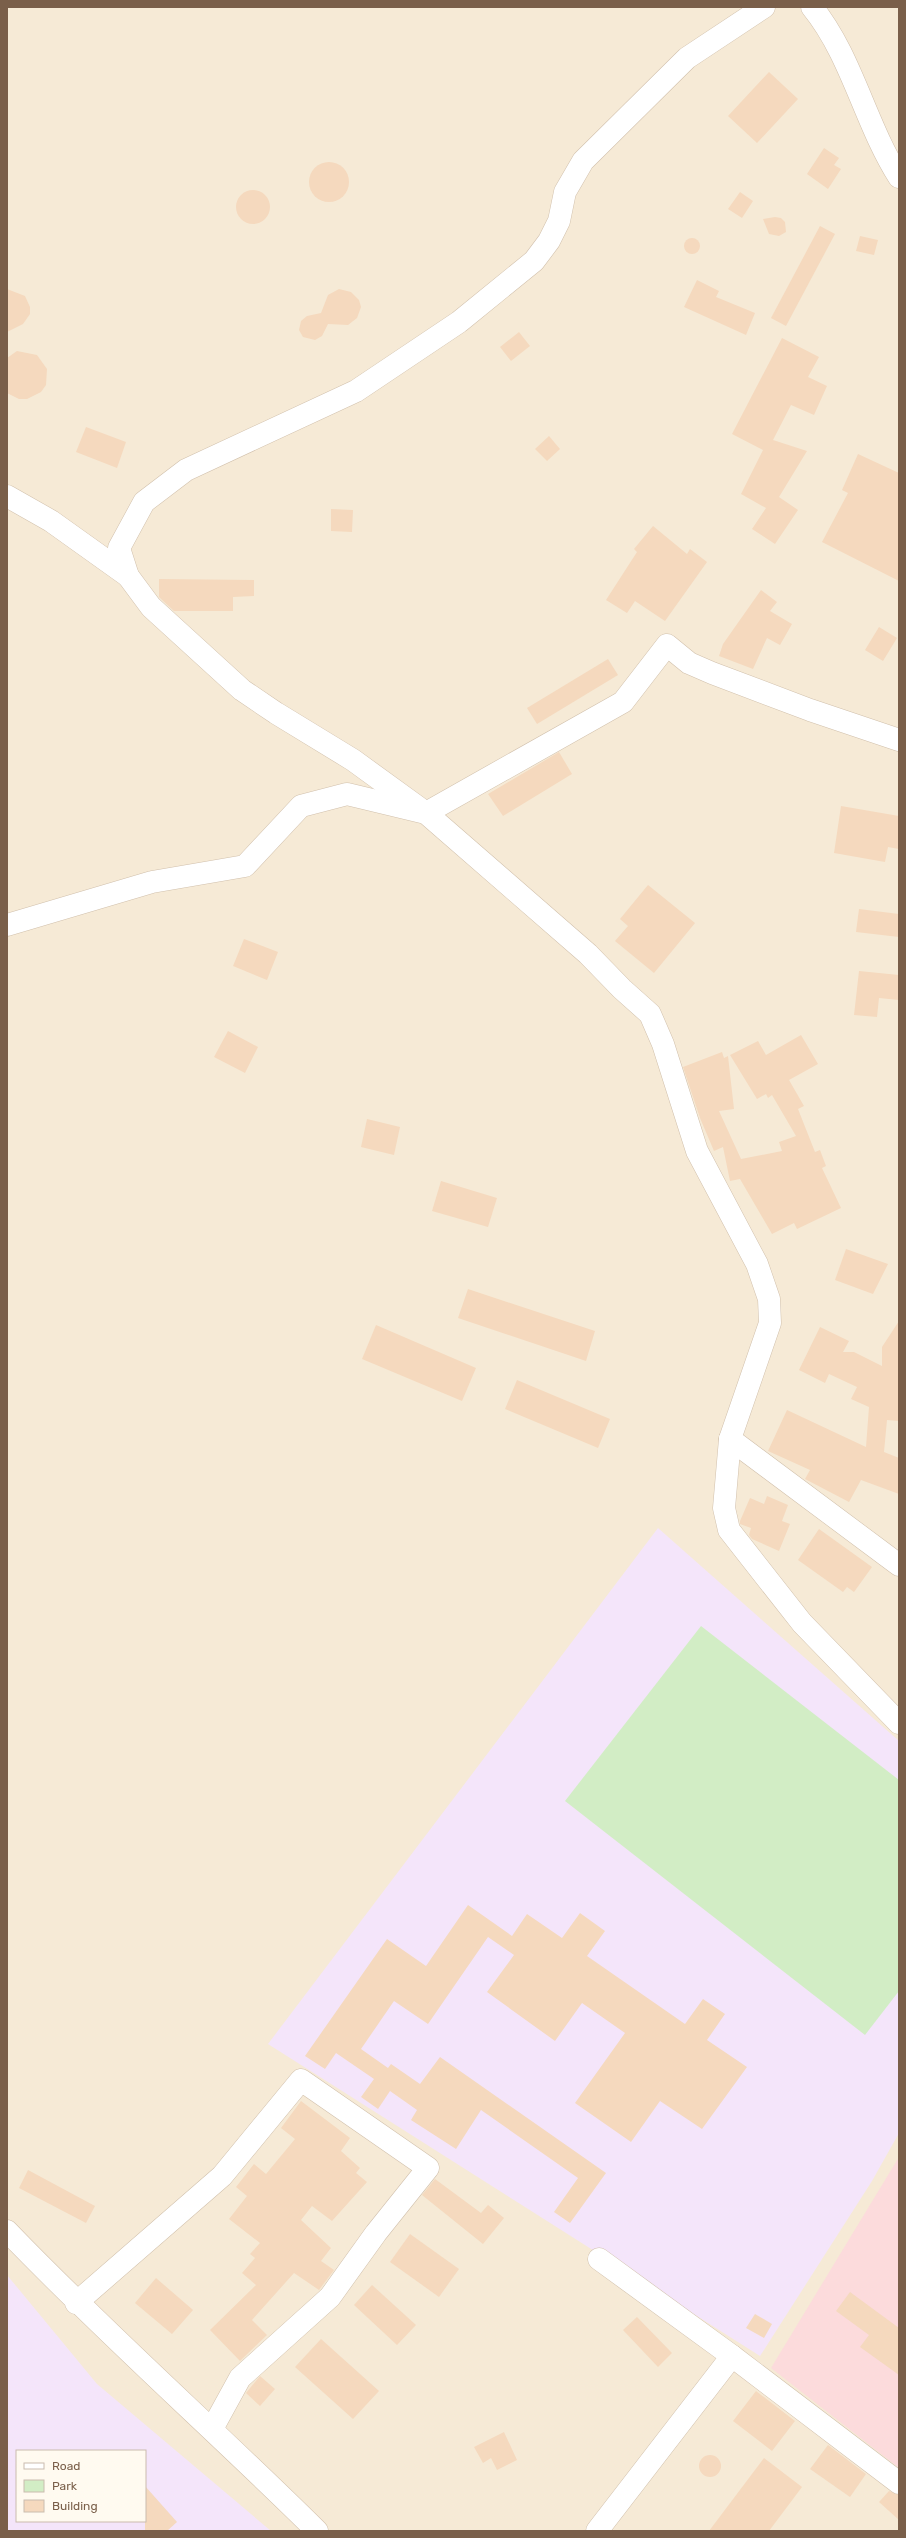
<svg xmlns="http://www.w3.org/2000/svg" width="906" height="2538" font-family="Rubik,sans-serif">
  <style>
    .residential { fill: #f6ead6; fill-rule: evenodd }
    .education { fill: #f4e5fa; fill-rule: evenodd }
    .medical { fill: #fcdbdc }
    .green { fill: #d2edc5 }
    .building { fill: #f5d9be }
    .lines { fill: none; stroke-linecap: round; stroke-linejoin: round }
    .street-casing { stroke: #d1c0ac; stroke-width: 23 }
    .street { stroke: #fff; stroke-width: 22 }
  </style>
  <rect width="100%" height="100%" fill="#fef7e8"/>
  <path class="residential" d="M7,7H899V2531H7ZM17,2451H145V2521H17Z"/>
  <g class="education">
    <path d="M658,1528L899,1741V2133L872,2181L760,2356L268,2044Z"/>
    <path d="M7,2275L97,2384L271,2531H7ZM17,2451H145V2521H17Z"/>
  </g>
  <path class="medical" d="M899,2157V2468L771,2368Z"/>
  <path class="green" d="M701,1626L899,1780V1991L865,2035L565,1801Z"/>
  <g class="building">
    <path d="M769,72L798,99L757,143L728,116Z"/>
    <path d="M824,148L839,158L834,165L841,169L828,189L807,174Z"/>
    <circle cx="329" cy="182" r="20"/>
    <circle cx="253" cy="207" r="17"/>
    <path d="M740,192L753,201L742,218L728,209Z"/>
    <path d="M775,217L781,218L785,222L786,232L779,236L769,234L763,219Z"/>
    <path d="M820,226L835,234L786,326L771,318Z"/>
    <path d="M860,236L878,240L874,255L856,251Z"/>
    <circle cx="692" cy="246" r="8"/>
    <path d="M697,280L719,291L716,297L755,313L746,335L684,307Z"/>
    <path d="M7,289L25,296L30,307V314L23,324L7,332Z"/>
    <path d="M339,289L351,292L359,300L361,307L357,318L348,325L328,324L322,336L315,340L303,337L299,330L301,321L307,316L321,313L328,295Z"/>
    <path d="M519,332L530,346L511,361L500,347Z"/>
    <path d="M782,338L819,357L808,377L827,386L814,415L791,405L773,440L807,451L779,497L798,510L775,544L752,529L766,508L741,494L763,450L732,434Z"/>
    <path d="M17,351L37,355L47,369L46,385L41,392L27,399H19L7,393V358Z"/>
    <path d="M86,427L126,442L117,468L76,452Z"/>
    <path d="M549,436L560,449L547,461L535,449Z"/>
    <path d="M858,454L899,473V581L822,542L848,493L842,490Z"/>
    <path d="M331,509L353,510L352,532L331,531Z"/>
    <path d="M653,526L687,554L690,549L707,562L665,621L635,601L627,613L606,600L637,552L634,549Z"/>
    <path d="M159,579L254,580V596L233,597V611H174L159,597Z"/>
    <path d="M761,590L777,602L770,611L792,624L780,645L767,638L753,669L719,656L723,644Z"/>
    <path d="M879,627L897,638L883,661L865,650Z"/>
    <path d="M608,659L618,675L537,724L527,708Z"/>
    <path d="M559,752L572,774L503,816L488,794Z"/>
    <path d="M841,806L899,816V849L888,847L885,862L834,853Z"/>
    <path d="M648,885L695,923L654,973L615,941L628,926L620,919Z"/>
    <path d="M859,909L899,914V937L856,932Z"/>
    <path d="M244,939L278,952L267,980L233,966Z"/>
    <path d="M859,971L899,975V1000L879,998L877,1017L854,1015Z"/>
    <path d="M228,1031L258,1047L245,1073L214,1057Z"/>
    <path d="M801,1035L818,1064L789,1080L804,1106L798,1109L815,1152L820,1150L826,1166L822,1168L841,1208L797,1229L794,1223L772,1234L740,1179L730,1181L723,1147L714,1151L700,1118L683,1067L722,1052L724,1058L728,1056L734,1109L719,1111L741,1159L782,1151L779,1142L796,1136L772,1095L768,1098L766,1094L757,1099L730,1055L758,1041L766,1055Z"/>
    <path d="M367,1119L400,1127L394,1155L361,1147Z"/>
    <path d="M441,1181L497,1198L488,1227L432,1211Z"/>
    <path d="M846,1249L888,1264L873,1294L835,1280Z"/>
    <path d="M468,1289L595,1331L586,1361L458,1318Z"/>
    <path d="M899,1321V1421L887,1420L884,1452L899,1458V1494L861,1480L849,1502L805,1479L810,1470L768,1451L787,1410L866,1447L869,1407L851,1399L857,1387L829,1374L825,1383L799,1370L820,1327L849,1341L843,1352H854L882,1366V1347Z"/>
    <path d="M376,1325L476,1368L462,1401L362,1359Z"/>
    <path d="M517,1380L610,1419L598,1448L505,1409Z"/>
    <path d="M767,1496L788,1505L782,1521L790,1524L779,1551L752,1539L749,1535L751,1528L740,1524V1521L750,1498L764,1504Z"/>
    <path d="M819,1529L872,1567L854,1592L847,1587L843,1592L798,1560Z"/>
    <path d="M468,1905L512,1936L527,1914L562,1938L580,1913L605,1931L587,1956L685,2024L703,1999L725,2014L707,2040L747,2067L702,2129L660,2101L631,2142L575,2103L625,2033L582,2003L555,2041L487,1992L514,1955L488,1937L428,2024L394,2001L361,2049L388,2068L391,2064L420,2084L440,2057L606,2173L570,2223L554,2212L578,2178L481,2110L456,2149L411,2120L417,2110L390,2091L378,2109L361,2097L374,2079L336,2053L325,2069L305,2056L387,1939L426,1966Z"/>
    <path d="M301,2101L350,2138L341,2151L360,2168L356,2173L367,2182L332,2221L312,2206L301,2220L331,2248L321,2261L334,2270L319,2290L294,2273L252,2320L267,2335L240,2361L210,2330L256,2285L242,2273L255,2258L250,2254L260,2243L229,2219L247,2196L236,2187L254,2164L266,2174L295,2139L281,2128Z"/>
    <path d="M28,2170L95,2206L86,2223L19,2188Z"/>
    <path d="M435,2179L481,2213L488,2205L504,2218L483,2244L422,2195Z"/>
    <path d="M410,2234L459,2269L439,2297L390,2262Z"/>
    <path d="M156,2278L193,2310L172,2334L135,2303Z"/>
    <path d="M372,2285L416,2325L397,2345L354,2305Z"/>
    <path d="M850,2292L899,2328V2375L860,2347L869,2335L836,2311Z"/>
    <path d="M755,2314L772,2324L764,2338L746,2328Z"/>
    <path d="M637,2317L672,2353L658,2367L623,2330Z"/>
    <path d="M321,2339L379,2391L353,2419L295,2367Z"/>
    <path d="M260,2376L275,2389L260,2406L246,2393Z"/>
    <path d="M756,2391L795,2421L772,2451L733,2421Z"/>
    <path d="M504,2432L517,2460L497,2470L491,2458L483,2463L474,2447Z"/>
    <path d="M828,2445L866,2474L850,2497L810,2469Z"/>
    <circle cx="710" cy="2466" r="11"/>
    <path d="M764,2458L802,2487L769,2531H709Z"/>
    <path d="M145,2486L177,2522L167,2531H145Z"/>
    <path d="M889,2491L899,2495V2520L879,2502Z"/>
  </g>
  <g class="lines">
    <defs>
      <g id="street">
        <path d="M764,7L687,58L583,161L565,192L559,221L549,241L534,261L459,322L356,391L186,470L144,502L119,548L128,576L151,607L242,690L276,713L353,760L426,813L623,702L667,645L689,663L712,673L810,710L899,740"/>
        <path d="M812,7C852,56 865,124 899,177"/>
        <path d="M7,496L51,521L128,576"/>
        <path d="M7,925L152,882L245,866L301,806L347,794L426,813L588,954L622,989L650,1014L663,1044L697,1151L757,1264L769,1299L770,1323L730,1439L724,1508L729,1530L802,1623L899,1723"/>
        <path d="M730,1439L899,1565"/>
        <path d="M7,2231C107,2335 215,2430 317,2531"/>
        <path d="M599,2259L732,2356"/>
        <path d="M76,2303L222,2176L301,2080L428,2168L376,2233L330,2297L240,2378L212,2429"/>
        <path d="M597,2531L732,2356L899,2483"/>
      </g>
    </defs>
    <use href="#street" class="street-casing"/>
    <use href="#street" class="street"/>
  </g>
  <rect width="906" height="2538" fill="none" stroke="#7a5f4a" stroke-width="16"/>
  <rect x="16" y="2450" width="130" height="72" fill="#fffaf0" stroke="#cabcae"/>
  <rect x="24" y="2463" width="20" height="6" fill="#ffffff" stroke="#cabcae"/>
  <text x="52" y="2470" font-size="12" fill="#7a5f4a">Road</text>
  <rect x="24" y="2480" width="20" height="12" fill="#d2edc5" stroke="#cabcae"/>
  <text x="52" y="2490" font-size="12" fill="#7a5f4a">Park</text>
  <rect x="24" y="2500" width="20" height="12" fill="#f5d9be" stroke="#cabcae"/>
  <text x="52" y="2510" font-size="12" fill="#7a5f4a">Building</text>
</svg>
